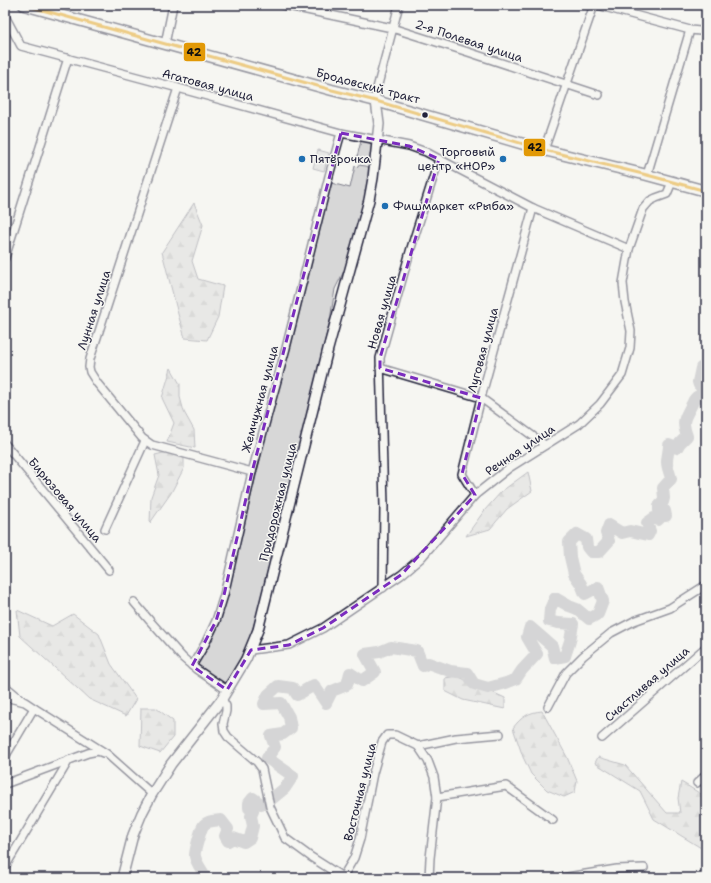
<svg xmlns="http://www.w3.org/2000/svg" width="711" height="883" font-family="'Shantell Sans',sans-serif">
  <style>
    .green { fill: #d7d7d7; stroke: #7c7c89 }
    .forest { fill: url(#forest-firs); stroke: #7c7c89 }
    .lines { fill: none; stroke-linecap: round; stroke-linejoin: round }
    .river { stroke: #adadb3; stroke-width: 12 }
    .minor-casing { stroke: #22223b; stroke-width: 10 }
    .tertiary-casing { stroke: #22223b; stroke-width: 12 }
    .secondary-casing { stroke: #22223b; stroke-width: 13 }
    .minor { stroke: #f6f6f2; stroke-width: 7 }
    .tertiary { stroke: #f6f6f2; stroke-width: 9 }
    .secondary { stroke: #f6f6f2; stroke-width: 10 }
    .bus-1-casing { stroke: #f6f6f2; stroke-width: 6 }
    .bus-1 { stroke: #e29906; stroke-width: 3 }
    .marked { fill: none; stroke: #7b2cbf; stroke-width: 3; stroke-dasharray: 8 5; stroke-linejoin: round }
    .bus-dot { fill: #22223b; stroke: #f6f6f2; stroke-width: 1.5 }
    .poi-dot { fill: #1f6fb2; stroke: #f6f6f2; stroke-width: 1.5 }
    .labels { text-anchor: middle; dominant-baseline: central; stroke-width: 3; stroke-linejoin: round; paint-order: stroke }
    .street-label { font-size: 12px; fill: #22223b; stroke: #f6f6f2 }
    .poi-label { font-size: 12px; fill: #22223b; stroke: #f6f6f2; text-anchor: start }
    .line-badge { stroke: #f6f6f2; stroke-width: 1.5 }
    .pale-badge-label { font-size: 11px; text-anchor: middle; font-weight: bold; fill: #111 }
  </style>
  <defs>
    <pattern id="forest-firs" width="22" height="20" patternUnits="userSpaceOnUse"><rect width="22" height="20" fill="#d7d7d7"/><path d="M5 1l3.5 6h-7zM16 11l3.5 6h-7z" fill="#b8b8b9"/></pattern>
  </defs>
  <rect width="100%" height="100%" fill="#f6f6f2"/>
  <filter id="ink" filterUnits="userSpaceOnUse"><feTurbulence type="fractalNoise" baseFrequency=".025" numOctaves="2"/><feDisplacementMap in="SourceGraphic" scale="8" xChannelSelector="R" yChannelSelector="G"/><feConvolveMatrix kernelMatrix="1 2 1 2 8 2 1 2 1" color-interpolation-filters="sRGB"/></filter>
  <g filter="url(#ink)">
    <g class="green">
      <path d="M362,140C376,143 374,150 370,161L360,159V158L357,157L361,141Z"/>
      <path d="M318,150L329,153L324,171L313,168Z"/>
      <path d="M358,165L366,166L370,168L366,192L346,267L335,289L330,320L256,618C249,642 239,665 223,685L197,665V661L230,582L271,415L322,215L331,183L350,188L355,166L358,167Z"/>
    </g>
    <g class="forest">
      <path d="M194,203L203,225L192,261L198,279L223,286L218,317L207,340L185,338L178,314L162,252Z"/>
      <path d="M171,368L180,384V397L184,412L194,430L195,448L167,442L174,423L162,398Z"/>
      <path d="M167,452L184,458V468L171,493L150,523L151,497L159,475L155,455Z"/>
      <path d="M528,472L532,491L507,509L490,529L466,536L484,511L502,491Z"/>
      <path d="M17,610L52,626L73,614L99,634L111,664L136,699L126,716L89,699L20,636Z"/>
      <path d="M457,676L505,698V709L463,700L445,691V678Z"/>
      <path d="M141,708H156L173,721V737L160,753L140,746Z"/>
      <path d="M542,711L567,757L577,781L575,792L564,797L547,790L531,774L523,757L513,728C521,717 529,712 542,711Z"/>
      <path d="M598,757L625,765L667,813H680L678,798L681,782L706,797V851L654,819L640,791L595,763Z"/>
    </g>
    <g class="lines">
      <path class="river" d="M207,878L205,876C202,870 196,863 195,856C194,853 201,829 203,826C207,820 215,821 221,820L228,829L225,836L228,841L233,838L244,842L250,838L253,826L251,816L253,811L249,808V803L253,798L261,804L268,802L285,788L293,776L267,758L275,747L271,736L283,734L291,728L289,717L281,703L264,704L268,695L278,686L293,688L297,695L314,685L326,703L332,691L347,685L350,673L362,681L375,672L365,654L379,652L391,647L417,651L423,666L428,663L450,671L467,673L474,684L488,688L506,683L516,679L522,670L537,654L527,637L530,627L552,646L555,658L565,656L570,641L573,624L558,623L549,621L550,609L555,598L569,606L577,609L589,619L598,614L603,601L598,587L585,594L581,584L574,574L570,557L569,542L577,534L586,539L587,547L591,552H599L609,541L606,533L609,525L622,533L630,531L648,535L650,531L647,523L654,518L658,520L662,516H666L665,511H659V506L663,502L664,498L663,488L671,479C670,473 667,468 667,462C667,456 669,451 669,445L677,448L680,443L687,436C681,420 685,418 692,404C694,400 694,398 698,396L701,397L703,395V388L699,385L698,382L701,368H706"/>
      <defs>
        <g id="minor">
          <path d="M283,5L392,28L468,52L599,95"/>
          <path d="M597,5L690,30L700,31L706,29"/>
          <path d="M5,16L21,46L178,88L341,133L409,146L426,152L439,159L411,248L380,358L384,506L383,588"/>
          <path d="M165,44L173,5"/>
          <path d="M178,88L90,359L89,367L90,372L97,383L142,438L152,445L252,472"/>
          <path d="M376,101V92L399,5"/>
          <path d="M544,150L594,5"/>
          <path d="M439,159L533,208L629,249"/>
          <path d="M647,175L690,30"/>
          <path d="M5,258L68,58"/>
          <path d="M380,368L481,398L545,445"/>
          <path d="M5,444L109,570"/>
          <path d="M475,495L462,474L481,398L533,208"/>
          <path d="M105,529L145,441"/>
          <path d="M134,602L150,621L183,658L196,669L227,690"/>
          <path d="M251,650L289,645L323,628L401,575L421,558L475,495L509,468L579,424L600,404L622,375L630,348L631,331L625,302L623,283L629,249L643,209L650,201L656,198L667,194L672,182"/>
          <path d="M192,666L205,644L216,621L224,595L252,472L286,348L329,176L341,133"/>
          <path d="M5,686L23,701"/>
          <path d="M5,697L25,702L34,708L107,754L152,794"/>
          <path d="M222,699L226,706V711L223,724L224,731L228,737L257,762L262,769L270,807L285,838L311,857L344,878"/>
          <path d="M548,707L566,673L583,656L611,633L634,621L670,608L706,585"/>
          <path d="M602,738L706,647"/>
          <path d="M418,746L456,738L500,734"/>
          <path d="M5,757L34,708"/>
          <path d="M697,783L706,775"/>
          <path d="M5,784L88,753L98,751L103,753"/>
          <path d="M437,797L506,786L553,820"/>
          <path d="M5,867L69,760"/>
          <path d="M342,878L354,858L360,839L373,773L382,742L387,735H395L418,746L428,761L434,777L437,797L430,858L429,878"/>
          <path d="M561,878L617,869L644,868"/>
        </g>
        <path id="tertiary" d="M122,878L133,835L142,813L152,794L171,764L222,699L246,659L258,630L328,349L369,200L373,178L379,124L376,101"/>
        <path id="secondary" d="M24,5L332,90L376,101L393,106L544,150L647,175L706,191"/>
      </defs>
      <use href="#minor" class="minor-casing"/>
      <use href="#tertiary" class="tertiary-casing"/>
      <use href="#secondary" class="secondary-casing"/>
      <use href="#minor" class="minor"/>
      <use href="#tertiary" class="tertiary"/>
      <use href="#secondary" class="secondary"/>
      <defs>
        <path id="bus-1" d="M24,5L332,90L376,101L393,106L544,150L647,175L706,191"/>
      </defs>
      <use href="#bus-1" class="bus-1-casing"/>
      <use href="#bus-1" class="bus-1"/>
    </g>
  </g>
  <path d="M0 0H711V883H0ZM341,133L409,146L439,159L380,358V368L481,398L462,474L475,495L401,575L323,628L289,645L251,650L227,690L192,666L216,621L224,595L252,472Z" fill="#f6f6f2" fill-opacity=".55" fill-rule="evenodd"/>
  <path class="marked" d="M341,133L409,146L439,159L380,358V368L481,398L462,474L475,495L401,575L323,628L289,645L251,650L227,690L192,666L216,621L224,595L252,472Z"/>
  <circle class="bus-dot" cx="425" cy="115" r="3.5"/>
  <g class="poi-dot">
    <circle cx="302" cy="159" r="4"/>
    <circle cx="503" cy="159" r="4"/>
    <circle cx="385" cy="206" r="4"/>
  </g>
  <g class="labels">
    <g class="street-label">
      <text transform="translate(469 41) rotate(18)">2-я Полевая улица</text>
      <text transform="translate(208 85) rotate(15)">Агатовая улица</text>
      <text transform="translate(368 86) rotate(15)">Бродовский тракт</text>
      <text transform="translate(94 310) rotate(-72)">Лунная улица</text>
      <text transform="translate(382 312) rotate(-74)">Новая улица</text>
      <text transform="translate(483 350) rotate(-75)">Луговая улица</text>
      <text transform="translate(260 399) rotate(-75)">Жемчужная улица</text>
      <text transform="translate(520 450) rotate(-34)">Речная улица</text>
      <text transform="translate(65 500) rotate(50)">Бирюзовая улица</text>
      <text transform="translate(278 502) rotate(-76)">Придорожная улица</text>
      <text transform="translate(647 684) rotate(-41)">Счастливая улица</text>
      <text transform="translate(360 792) rotate(-76)">Восточная улица</text>
    </g>
    <g class="poi-label">
      <text x="495" y="152" text-anchor="end">Торговый<tspan x="495" dy="14">центр «НОР»</tspan></text>
      <text x="310" y="159">Пятёрочка</text>
      <text x="393" y="206">Фишмаркет «Рыба»</text>
    </g>
  </g>
  <g class="line-badge">
    <rect x="183" y="42" width="23" height="20" rx="4" fill="#e29906"/>
    <rect x="523" y="138" width="23" height="19" rx="4" fill="#e29906"/>
  </g>
  <g class="pale-badge-label">
    <text x="194" y="56">42</text>
    <text x="535" y="151">42</text>
  </g>
  <rect width="711" height="883" fill="none" stroke="#f6f6f2" stroke-width="20"/>
  <rect x="10" y="10" width="691" height="863" fill="none" stroke="#22223b" stroke-width="1.5" filter="url(#ink)"/>
</svg>
